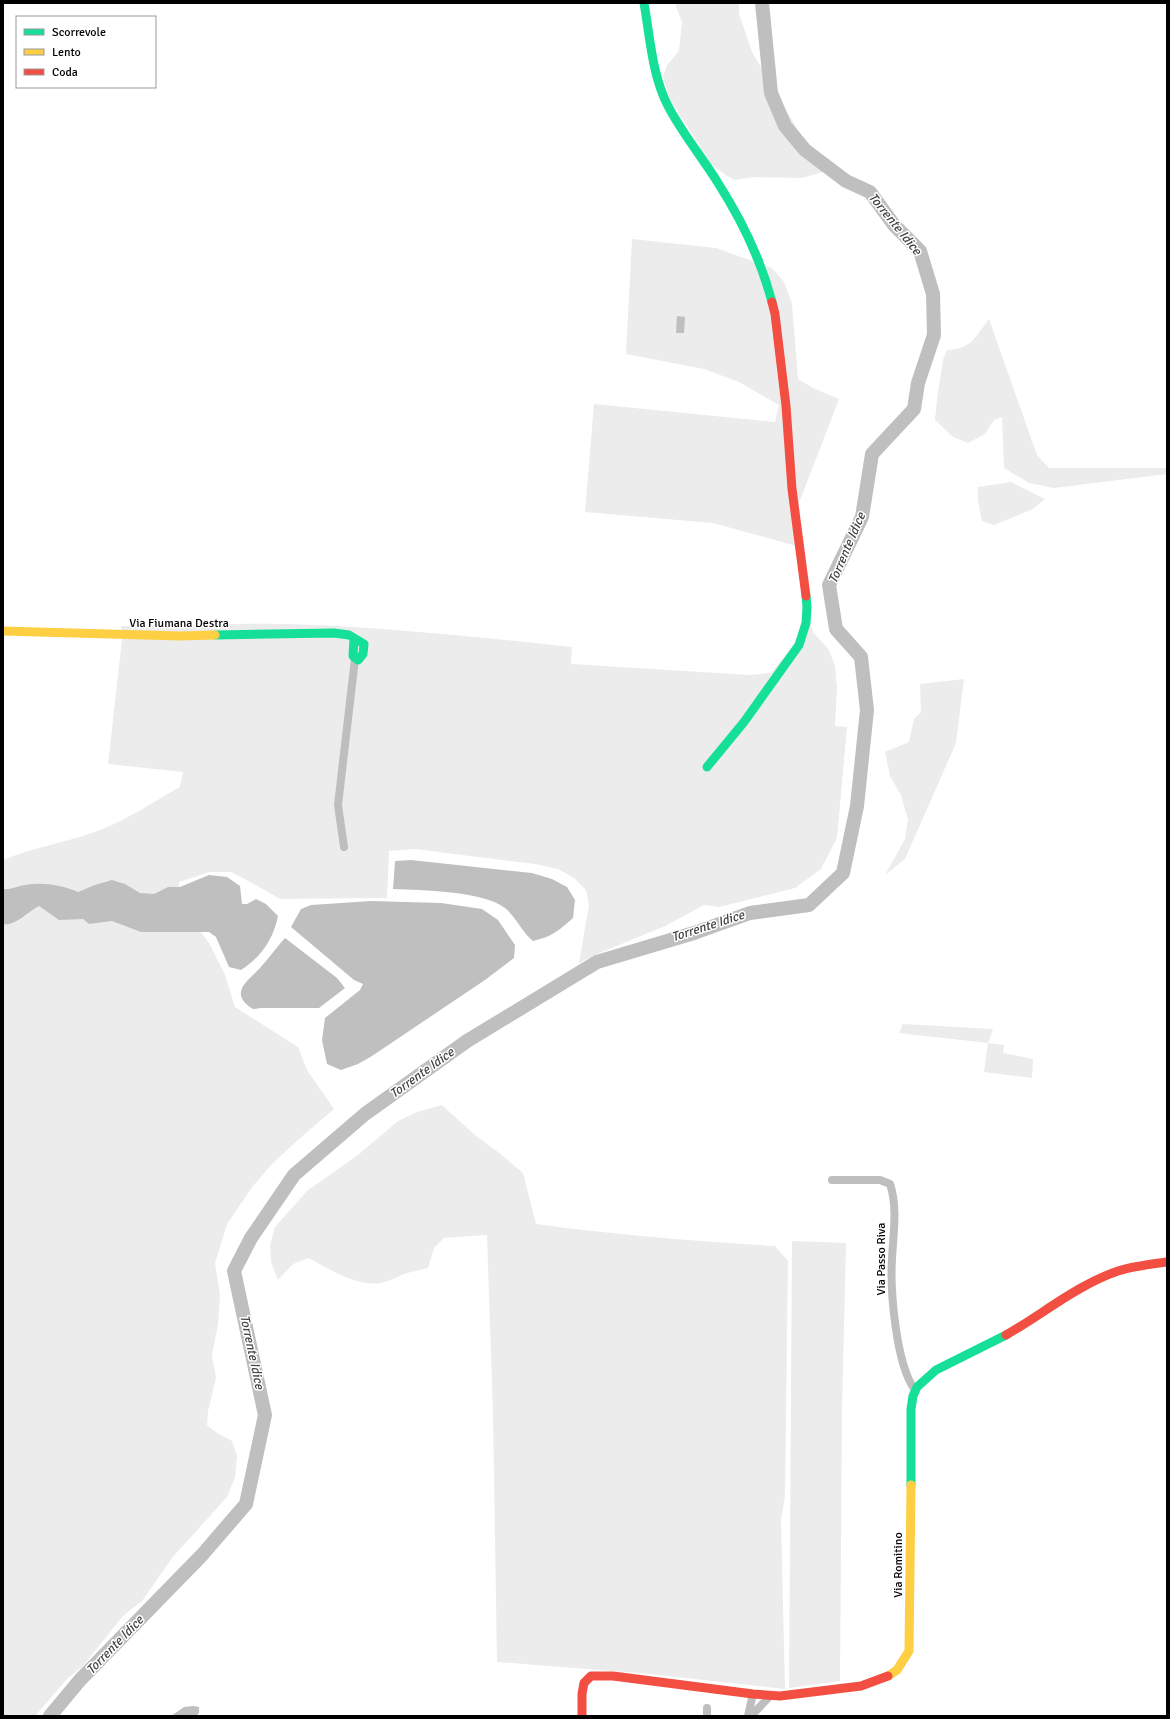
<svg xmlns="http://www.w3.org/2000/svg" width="1170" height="1719" font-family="Signika,sans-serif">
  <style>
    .green { fill: #ececec }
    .water { fill: #bfbfbf }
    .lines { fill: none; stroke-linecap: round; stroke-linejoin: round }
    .river { stroke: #bfbfbf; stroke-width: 14 }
    .street { stroke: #bebebe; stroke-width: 8 }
    .fast { stroke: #16e098; stroke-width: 9 }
    .slow { stroke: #ffcf43; stroke-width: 9 }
    .jam { stroke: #f24e42; stroke-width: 9 }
    .labels { text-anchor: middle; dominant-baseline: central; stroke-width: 3; stroke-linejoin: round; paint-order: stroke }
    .street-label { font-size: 12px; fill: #000; stroke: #fff }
    .water-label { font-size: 13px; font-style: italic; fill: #444; stroke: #fff }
  </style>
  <rect width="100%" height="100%" fill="#fff"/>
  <g class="green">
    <path d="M675,3H739V14L752,52L799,132L827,171L802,178L754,177L735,180L724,174L711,164L670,99L663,77L667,65L679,51L682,22Z"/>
    <path d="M632,239L716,248L772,268L784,282L792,304L798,379L813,388L839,399L799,503L800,547L713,523L585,512L594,404L775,422L779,405L739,382L704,369L626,354Z"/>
    <path d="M989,319L1037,455L1049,468H1167V474L1054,488L1029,483L1004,468L1002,417L994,420L985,434L968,443L953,437L935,420L937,399L943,360L947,350C972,349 975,337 989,319Z"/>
    <path d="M1011,482L1045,499L1033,509L994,525L982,521L978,500V487Z"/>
    <path d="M808,618L813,632L829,650L835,666L837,688L835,726L847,727L837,838L821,869L795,888L719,907L704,905L665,926L602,952L579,963L589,905L586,890L574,878L558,869L535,864L415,849L389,851L387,898L280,899L254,884L231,872H209L179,882L178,905L189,916L209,943L225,975L235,1007L298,1047L307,1070L334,1109L299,1139L272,1164L253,1186L227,1224L215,1263L220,1295L218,1324L212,1355L216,1378L208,1411L207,1425L217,1433L232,1441L237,1456L235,1477L227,1497L172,1558L142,1601L123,1616L83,1666L68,1678L35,1716H3V860C36,846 72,842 105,828C131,817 155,801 180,787L183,772L108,764L122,640L121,626C186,625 251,622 315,625C401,629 487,638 572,647L571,664L750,675L771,673L793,646Z"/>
    <path d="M964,679L956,743L905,859L885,875L905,839L908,820L901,795L890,776L885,752L909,742L914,719L921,712L920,684Z"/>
    <path d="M903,1024L993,1029L988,1043L1004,1045L1003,1053L1033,1059L1032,1078L984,1072L988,1043L899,1033Z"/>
    <path d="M442,1105L476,1136L498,1152L523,1173L536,1224C615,1235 695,1241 775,1246L788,1261L785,1495L781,1520L785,1689L649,1674L497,1662L493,1414L487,1235L444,1238L434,1248L428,1268C421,1270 414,1271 407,1273C399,1276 390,1281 381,1283C358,1287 328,1269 309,1258L293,1264L278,1280L271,1262L270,1245L275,1227L307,1191L358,1155L398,1121L417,1112Z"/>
    <path d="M792,1241L846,1243L842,1411L840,1681L789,1688Z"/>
  </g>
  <g class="water">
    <path d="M677,316L685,317L684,333H676Z"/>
    <path d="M411,860L532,873L552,879L567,887L575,900L573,918C560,930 551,937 533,941C521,931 516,917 505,908C483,891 421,890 393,889L395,861Z"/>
    <path d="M209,875L227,877L240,886L242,904H247L256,899L266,904L278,916C273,940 261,957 241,970L229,967L216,937L209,932H141L112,921L89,924L83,919L59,920L39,906C29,911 14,927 3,924V889C11,890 17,886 25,885C44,882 61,885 78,892L95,885L112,880L125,884L140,893L154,894L168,887H180Z"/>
    <path d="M371,901L441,903L482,909L498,920L515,945L514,958L485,980L372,1056L358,1064L341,1070L327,1064L322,1040L325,1018L360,990L363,984L354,980L291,927L301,909L311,905Z"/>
    <path d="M285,938L337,978L345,988L319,1008H261L253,1009C228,993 247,982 260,968C269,958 276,948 285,938Z"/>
    <path d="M193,1706L199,1707V1713L196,1716H171L184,1707Z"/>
  </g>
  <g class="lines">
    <path class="river" d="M50,1716L80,1680L202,1555L246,1504L265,1415L234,1271L251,1238L294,1175L365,1114L467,1041L597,962L694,933L750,913L809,905L843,873L857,806L867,710L861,657L836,629L829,585L862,517L872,454L914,409L918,383L934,335L933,294L920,251L894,225L870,192L846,181L805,150L785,126L771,93L762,3"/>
    <g class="street">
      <path d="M344,847L338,805L355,659"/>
      <path d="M832,1180H880L890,1184C898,1207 893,1236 892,1259C890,1290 896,1365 915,1390"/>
      <path d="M707,1716V1708"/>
      <path d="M748,1716L753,1694"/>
      <path d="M751,1716L771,1695"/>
    </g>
    <g class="fast">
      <path d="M644,3C650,37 652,75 668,106C682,133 702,157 718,183C741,219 761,260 772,302"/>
      <path d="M215,635L334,633L349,635L364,644L363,654L358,660L353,656L354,639"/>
      <path d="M707,767L744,722L799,645L806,623L807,607L806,596"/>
      <path d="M911,1485V1409L913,1396L917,1387L936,1370L1006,1335"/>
    </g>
    <g class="slow">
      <path d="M3,631L180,636L215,635"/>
      <path d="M888,1676L897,1670L909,1651L911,1485"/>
    </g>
    <g class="jam">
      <path d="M772,302L775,314L786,406L792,489L806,596"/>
      <path d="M1006,1335C1043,1314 1077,1285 1118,1271C1134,1266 1151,1264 1167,1262"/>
      <path d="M582,1716V1694L584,1683L591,1676H613L753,1694L780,1696L861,1686L888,1676"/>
    </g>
  </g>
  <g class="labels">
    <g class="street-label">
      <text x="179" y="623">Via Fiumana Destra</text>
      <text transform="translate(881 1259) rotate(-90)">Via Passo Riva</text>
      <text transform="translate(898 1565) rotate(-90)">Via Romitino</text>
    </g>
    <g class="water-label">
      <text transform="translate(895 224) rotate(51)">Torrente Idice</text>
      <text transform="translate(847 548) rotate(-67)">Torrente Idice</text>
      <text transform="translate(708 926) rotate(-18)">Torrente Idice</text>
      <text transform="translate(422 1073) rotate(-36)">Torrente Idice</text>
      <text transform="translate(252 1352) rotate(78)">Torrente Idice</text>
      <text transform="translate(115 1645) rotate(-46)">Torrente Idice</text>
    </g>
  </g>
  <rect width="1170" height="1719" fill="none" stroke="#000000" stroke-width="8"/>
  <rect x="16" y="16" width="140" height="72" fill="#ffffff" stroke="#999999"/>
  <rect x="24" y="29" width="20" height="6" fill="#16e098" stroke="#999999"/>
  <text x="52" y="36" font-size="12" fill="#000000">Scorrevole</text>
  <rect x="24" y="49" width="20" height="6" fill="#ffcf43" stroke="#999999"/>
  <text x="52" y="56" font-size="12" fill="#000000">Lento</text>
  <rect x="24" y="69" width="20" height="6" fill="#f24e42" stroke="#999999"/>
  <text x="52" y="76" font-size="12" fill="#000000">Coda</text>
</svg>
